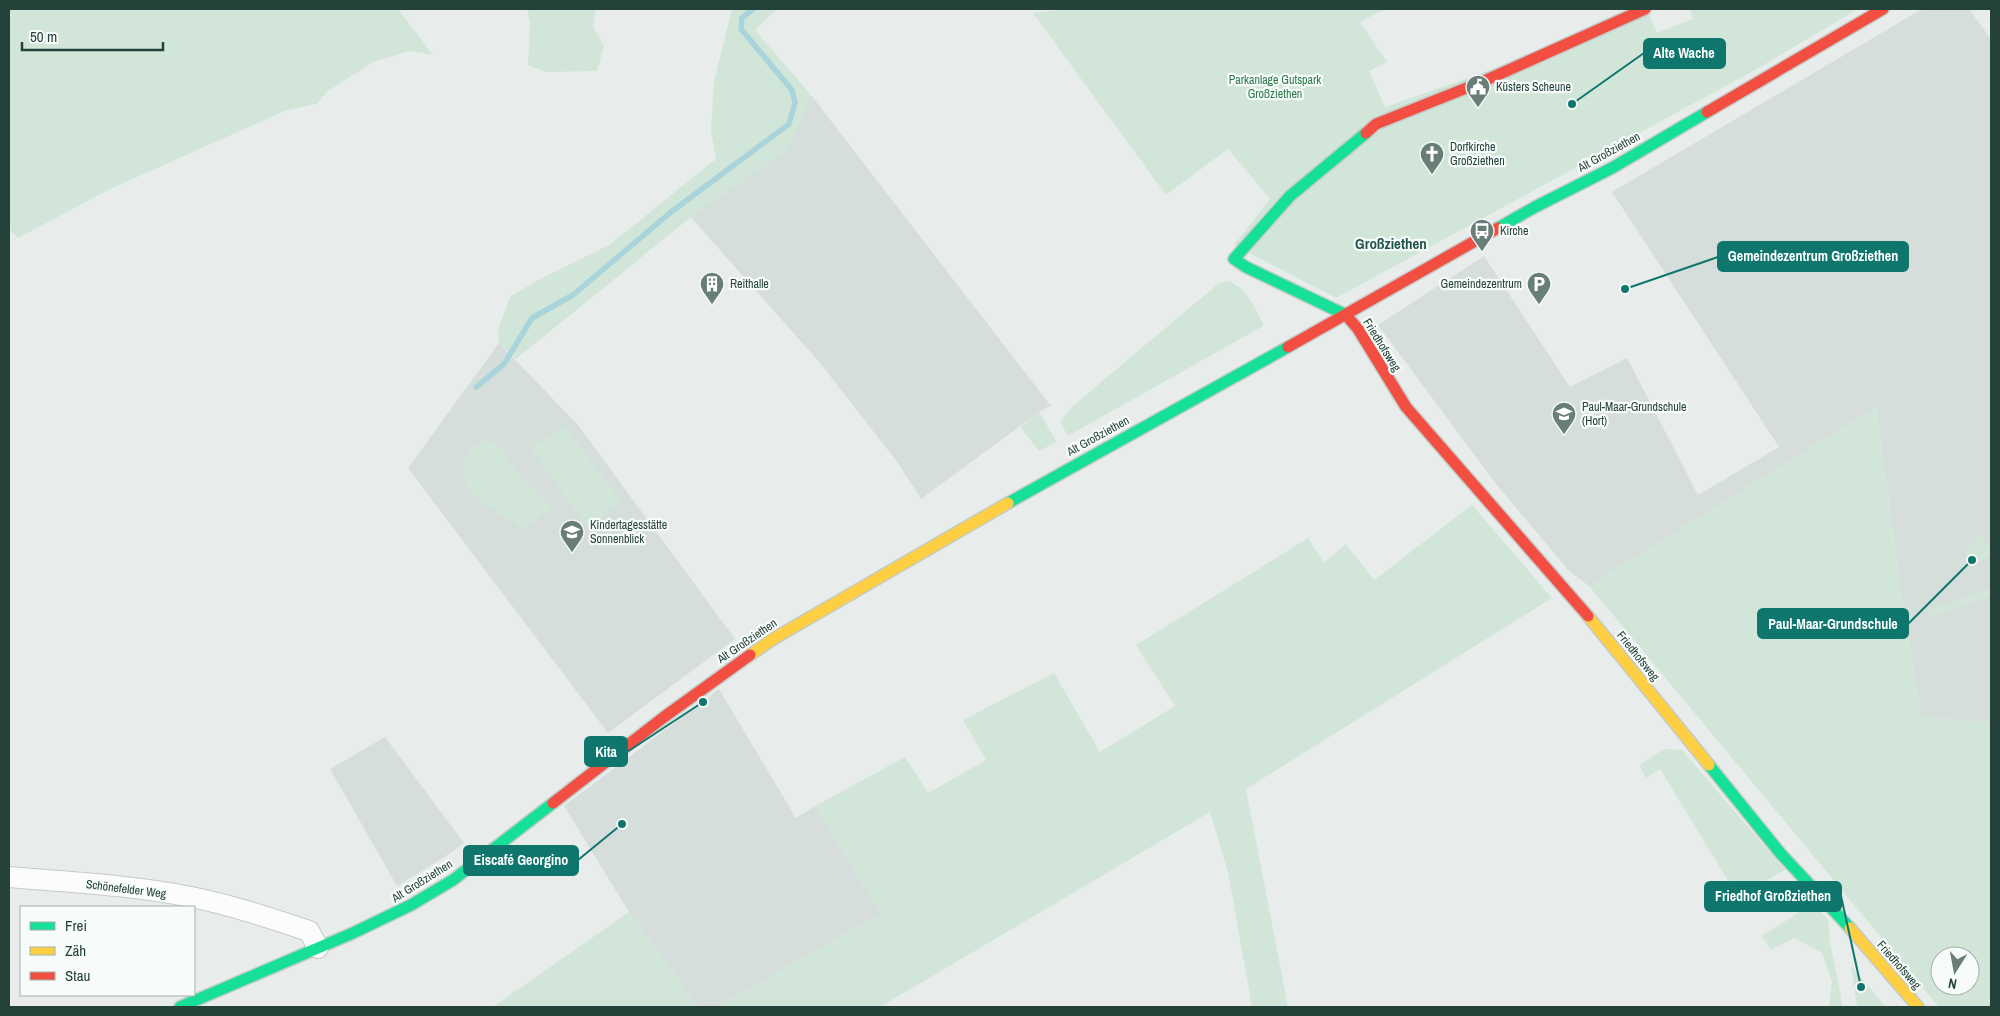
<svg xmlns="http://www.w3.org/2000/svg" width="2000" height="1016" font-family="'Archivo Narrow',sans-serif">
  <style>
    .built { fill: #d6dedb }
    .green { fill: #d1e6d8; fill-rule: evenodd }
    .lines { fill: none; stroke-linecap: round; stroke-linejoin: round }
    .stream { stroke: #a9d4db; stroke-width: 5.5 }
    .street-casing { stroke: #c5cac8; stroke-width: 22 }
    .fast-casing { stroke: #c3cbc8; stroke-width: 14 }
    .slow-casing { stroke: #c3cbc8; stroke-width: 14 }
    .jam-casing { stroke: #c3cbc8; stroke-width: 14 }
    .street { stroke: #fcfcfc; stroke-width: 20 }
    .fast { stroke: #16e098; stroke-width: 11 }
    .slow { stroke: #ffcf43; stroke-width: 11 }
    .jam { stroke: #f24e42; stroke-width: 11 }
    .labels { text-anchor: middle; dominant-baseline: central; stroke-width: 4.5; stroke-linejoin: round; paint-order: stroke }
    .park-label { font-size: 12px; fill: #2d7a4b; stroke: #f7fbf9 }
    .poi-label { font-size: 12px; fill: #24423a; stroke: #f7fbf9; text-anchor: start }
    .street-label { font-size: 12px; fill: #24423a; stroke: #f7fbf9 }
    .quarter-label { font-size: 15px; font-weight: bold; fill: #1f5548; stroke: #f7fbf9 }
    .leader { fill: none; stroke: #0f766e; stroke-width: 2 }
    .callout-dot { fill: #0f766e; stroke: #f7fbf9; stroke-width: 2 }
    .callout { fill: #0f766e; stroke: #0f766e; stroke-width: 2 }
    .callout-label { font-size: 14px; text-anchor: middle; font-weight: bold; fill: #fff }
  </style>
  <rect width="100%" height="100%" fill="#e8edeb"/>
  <g class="built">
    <path d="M1922,9H1969L1991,39V723L1921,717L1903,608L1876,407L1589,586L1569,571L1496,484L1378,325L1484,256L1570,387L1627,358L1698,495L1779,447L1612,192Z"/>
    <path d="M811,95L1051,406L1039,412L921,499L898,463L820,363L680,205L795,103Z"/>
    <path d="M499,343L578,425L735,639L608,733L408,468Z"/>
    <path d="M719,689L796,818L815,806L881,913L718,1007H698L629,912L564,806Z"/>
    <path d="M385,737L464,843L443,858L397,886L330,769Z"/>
  </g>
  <g class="green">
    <path d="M9,9H398L433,55L410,51L375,61L328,91L317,104L287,110L108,190L18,238L9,229Z"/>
    <path d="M527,9H596L593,27L604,46L597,71L545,72L528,65L530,23Z"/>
    <path d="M732,9H777L755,30L811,95L789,149L691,217L516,359L499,343L498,329L510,297L536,281L609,245L716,159L711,131L714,81Z"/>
    <path d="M1067,9H1385L1360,22L1387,62L1369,71L1385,107L1649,15L1657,33L1693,19L1690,9H1858L1757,69L1336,298L1234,245L1270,199L1228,149L1166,195L1033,13Z"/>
    <path d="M1227,281C1247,287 1253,306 1263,323V326L1068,436L1060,422L1074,405L1219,283Z"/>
    <path d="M1876,407L1903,608L1921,717L1991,723V1007H1939L1589,586ZM1940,956H1970V986H1940Z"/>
    <path d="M1039,412L1057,442L1039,451L1020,427Z"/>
    <path d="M564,425L621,502L587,526L531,449Z"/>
    <path d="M482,441H490L498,446L519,474L552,507L522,531C504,509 461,504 464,468C465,454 470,448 482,441Z"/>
    <path d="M1472,505L1552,598L1246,789L1288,1007H1252L1228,872L1210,812L880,1007H718L881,913L815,806L905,757L928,793L986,760L963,720L1054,673L1100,752L1175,706L1136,645L1308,538L1324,563L1346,544L1374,580Z"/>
    <path d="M1982,534L1991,550V555L1973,565L1964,551Z"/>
    <path d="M1991,588V596L1931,617L1928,610Z"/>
    <path d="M1664,749L1682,750L1785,870L1738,897L1660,769L1646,778L1640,767L1641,764Z"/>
    <path d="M1813,903L1828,920L1830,942L1841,996L1842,1007H1829L1832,982L1822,953L1794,938L1771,950L1762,936Z"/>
    <path d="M629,912L698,1007H493Z"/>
    <path d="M1851,966L1886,1007H1857Z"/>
  </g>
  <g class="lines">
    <path class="stream" d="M476,387L504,364L532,318L573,295L671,212L789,124L795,103L792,90L741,29L742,18L753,9"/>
    <defs>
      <path id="street" d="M9,877C69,882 131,885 191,897C231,905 270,918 309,931L318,948"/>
      <g id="fast">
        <path d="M1498,228L1535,207L1612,168L1707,112"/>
        <path d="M1346,315L1246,267L1234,259L1290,196L1366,133"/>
        <path d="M1008,503L1288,347"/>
        <path d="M1709,765L1781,854L1850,928"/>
        <path d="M180,1007L353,933L411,905L453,880L553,803"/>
      </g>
      <g id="slow">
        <path d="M1588,616L1709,765"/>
        <path d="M750,655L773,639L1008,503"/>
        <path d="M1850,928L1918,1007"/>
      </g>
      <g id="jam">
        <path d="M1707,112L1883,9"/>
        <path d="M1366,133L1376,124L1484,81L1645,9"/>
        <path d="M1346,315L1358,329L1406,407L1588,616"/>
        <path d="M1288,347L1498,228"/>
        <path d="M553,803L664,717L750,655"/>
      </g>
    </defs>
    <use href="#street" class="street-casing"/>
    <use href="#fast" class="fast-casing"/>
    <use href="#slow" class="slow-casing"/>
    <use href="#jam" class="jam-casing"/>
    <use href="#street" class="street"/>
    <use href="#fast" class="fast"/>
    <use href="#slow" class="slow"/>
    <use href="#jam" class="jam"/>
  </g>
  <defs>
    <symbol id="civic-pin" viewBox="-11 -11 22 30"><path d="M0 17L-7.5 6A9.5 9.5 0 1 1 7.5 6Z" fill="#697e78" stroke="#f7fbf9"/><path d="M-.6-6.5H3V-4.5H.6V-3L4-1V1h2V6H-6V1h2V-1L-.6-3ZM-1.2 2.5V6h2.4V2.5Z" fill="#fff"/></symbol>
    <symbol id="church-pin" viewBox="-11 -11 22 30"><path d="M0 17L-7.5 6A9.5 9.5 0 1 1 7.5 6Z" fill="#697e78" stroke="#f7fbf9"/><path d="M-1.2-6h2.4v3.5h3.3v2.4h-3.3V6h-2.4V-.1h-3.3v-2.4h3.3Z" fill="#fff"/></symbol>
    <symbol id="bus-pin" viewBox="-11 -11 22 30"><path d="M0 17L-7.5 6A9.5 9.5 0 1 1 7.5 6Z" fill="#697e78" stroke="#f7fbf9"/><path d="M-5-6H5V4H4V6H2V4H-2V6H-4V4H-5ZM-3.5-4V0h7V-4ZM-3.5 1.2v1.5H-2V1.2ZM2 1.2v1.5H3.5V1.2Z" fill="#fff"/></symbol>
    <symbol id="building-pin" viewBox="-11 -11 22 30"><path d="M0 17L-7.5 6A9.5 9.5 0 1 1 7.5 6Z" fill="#697e78" stroke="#f7fbf9"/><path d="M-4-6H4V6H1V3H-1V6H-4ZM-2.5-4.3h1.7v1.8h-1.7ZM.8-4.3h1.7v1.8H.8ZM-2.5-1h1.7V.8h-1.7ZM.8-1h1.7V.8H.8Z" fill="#fff"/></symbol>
    <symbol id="parking-pin" viewBox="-11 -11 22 30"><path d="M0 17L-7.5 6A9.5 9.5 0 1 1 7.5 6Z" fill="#697e78" stroke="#f7fbf9"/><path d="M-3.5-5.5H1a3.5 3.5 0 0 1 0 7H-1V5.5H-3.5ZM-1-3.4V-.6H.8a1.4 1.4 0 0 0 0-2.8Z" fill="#fff"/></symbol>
    <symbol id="school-pin" viewBox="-11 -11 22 30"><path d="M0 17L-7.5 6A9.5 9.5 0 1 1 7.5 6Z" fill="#697e78" stroke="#f7fbf9"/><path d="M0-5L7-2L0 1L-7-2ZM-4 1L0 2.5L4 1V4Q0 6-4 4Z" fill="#fff"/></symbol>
  </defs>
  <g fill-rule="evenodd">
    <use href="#civic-pin" x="1464" y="73" width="28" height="38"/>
    <use href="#church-pin" x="1418" y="140" width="28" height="38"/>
    <use href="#bus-pin" x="1468" y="217" width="28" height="38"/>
    <use href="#building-pin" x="698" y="270" width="28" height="38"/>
    <use href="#parking-pin" x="1525" y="270" width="28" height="38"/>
    <use href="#school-pin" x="1550" y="400" width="28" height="38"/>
    <use href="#school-pin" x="558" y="518" width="28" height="38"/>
  </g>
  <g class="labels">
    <g class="park-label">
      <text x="1275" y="80">Parkanlage Gutspark<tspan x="1275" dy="14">Großziethen</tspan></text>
    </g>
    <g class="poi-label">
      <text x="1496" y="87">Küsters Scheune</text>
      <text x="1450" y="147">Dorfkirche<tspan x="1450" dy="14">Großziethen</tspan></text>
      <text x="1500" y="231">Kirche</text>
      <text x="730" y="284">Reithalle</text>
      <text x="1522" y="284" text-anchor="end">Gemeindezentrum</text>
      <text x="1582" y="407">Paul-Maar-Grundschule<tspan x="1582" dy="14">(Hort)</tspan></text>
      <text x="590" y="525">Kindertagesstätte<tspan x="590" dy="14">Sonnenblick</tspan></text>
    </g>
    <g class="street-label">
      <text transform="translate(1609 152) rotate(-29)">Alt Großziethen</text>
      <text transform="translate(1382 345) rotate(58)">Friedhofsweg</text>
      <text transform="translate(1098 436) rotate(-29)">Alt Großziethen</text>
      <text transform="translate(747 641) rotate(-34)">Alt Großziethen</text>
      <text transform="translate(1638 656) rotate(51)">Friedhofsweg</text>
      <text transform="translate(422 881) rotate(-32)">Alt Großziethen</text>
      <text transform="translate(126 889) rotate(7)">Schönefelder Weg</text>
      <text transform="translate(1899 965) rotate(49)">Friedhofsweg</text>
    </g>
    <g class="quarter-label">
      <text x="1391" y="243">Großziethen</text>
    </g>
  </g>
  <path class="leader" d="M1572 104L1644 53M1625 289L1718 257M1972 560L1908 624M703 702L627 752M622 824L578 860M1861 987L1841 896"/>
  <g class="callout-dot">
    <circle cx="1572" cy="104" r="5"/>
    <circle cx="1625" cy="289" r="5"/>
    <circle cx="1972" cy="560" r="5"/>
    <circle cx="703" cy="702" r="5"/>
    <circle cx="622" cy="824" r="5"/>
    <circle cx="1861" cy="987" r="5"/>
  </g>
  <g class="callout">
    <rect x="1644" y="39" width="81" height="29" rx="5"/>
    <rect x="1718" y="242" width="190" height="29" rx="5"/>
    <rect x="1758" y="609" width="150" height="29" rx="5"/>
    <rect x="585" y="737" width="42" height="29" rx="5"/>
    <rect x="464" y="846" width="114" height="29" rx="5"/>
    <rect x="1705" y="882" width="136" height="29" rx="5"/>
  </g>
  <g class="callout-label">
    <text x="1684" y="58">Alte Wache</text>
    <text x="1813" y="261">Gemeindezentrum Großziethen</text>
    <text x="1833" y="629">Paul-Maar-Grundschule</text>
    <text x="606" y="757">Kita</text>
    <text x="521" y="865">Eiscafé Georgino</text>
    <text x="1773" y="901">Friedhof Großziethen</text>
  </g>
  <rect width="2000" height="1016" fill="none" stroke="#24423a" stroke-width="20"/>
  <rect x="20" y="906" width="175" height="90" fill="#f7fbf9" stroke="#a3b1ad"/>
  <rect x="30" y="922" width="25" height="8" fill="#16e098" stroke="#a3b1ad"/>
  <text x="65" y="931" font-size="15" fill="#24423a">Frei</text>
  <rect x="30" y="947" width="25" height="8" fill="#ffcf43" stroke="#a3b1ad"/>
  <text x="65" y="956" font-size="15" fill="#24423a">Zäh</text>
  <rect x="30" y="972" width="25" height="8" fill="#f24e42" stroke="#a3b1ad"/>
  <text x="65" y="981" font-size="15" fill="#24423a">Stau</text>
  <g transform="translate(1955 971) rotate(191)"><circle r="24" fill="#f7fbf9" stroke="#a3b1ad"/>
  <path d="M0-4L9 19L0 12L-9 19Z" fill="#697e78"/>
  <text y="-8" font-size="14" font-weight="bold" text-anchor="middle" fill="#24423a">N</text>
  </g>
  <path d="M22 42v8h141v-8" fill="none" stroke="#24423a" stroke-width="2.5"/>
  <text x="30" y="42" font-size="15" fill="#24423a" stroke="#f7fbf9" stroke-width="4" paint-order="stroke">50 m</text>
</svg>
